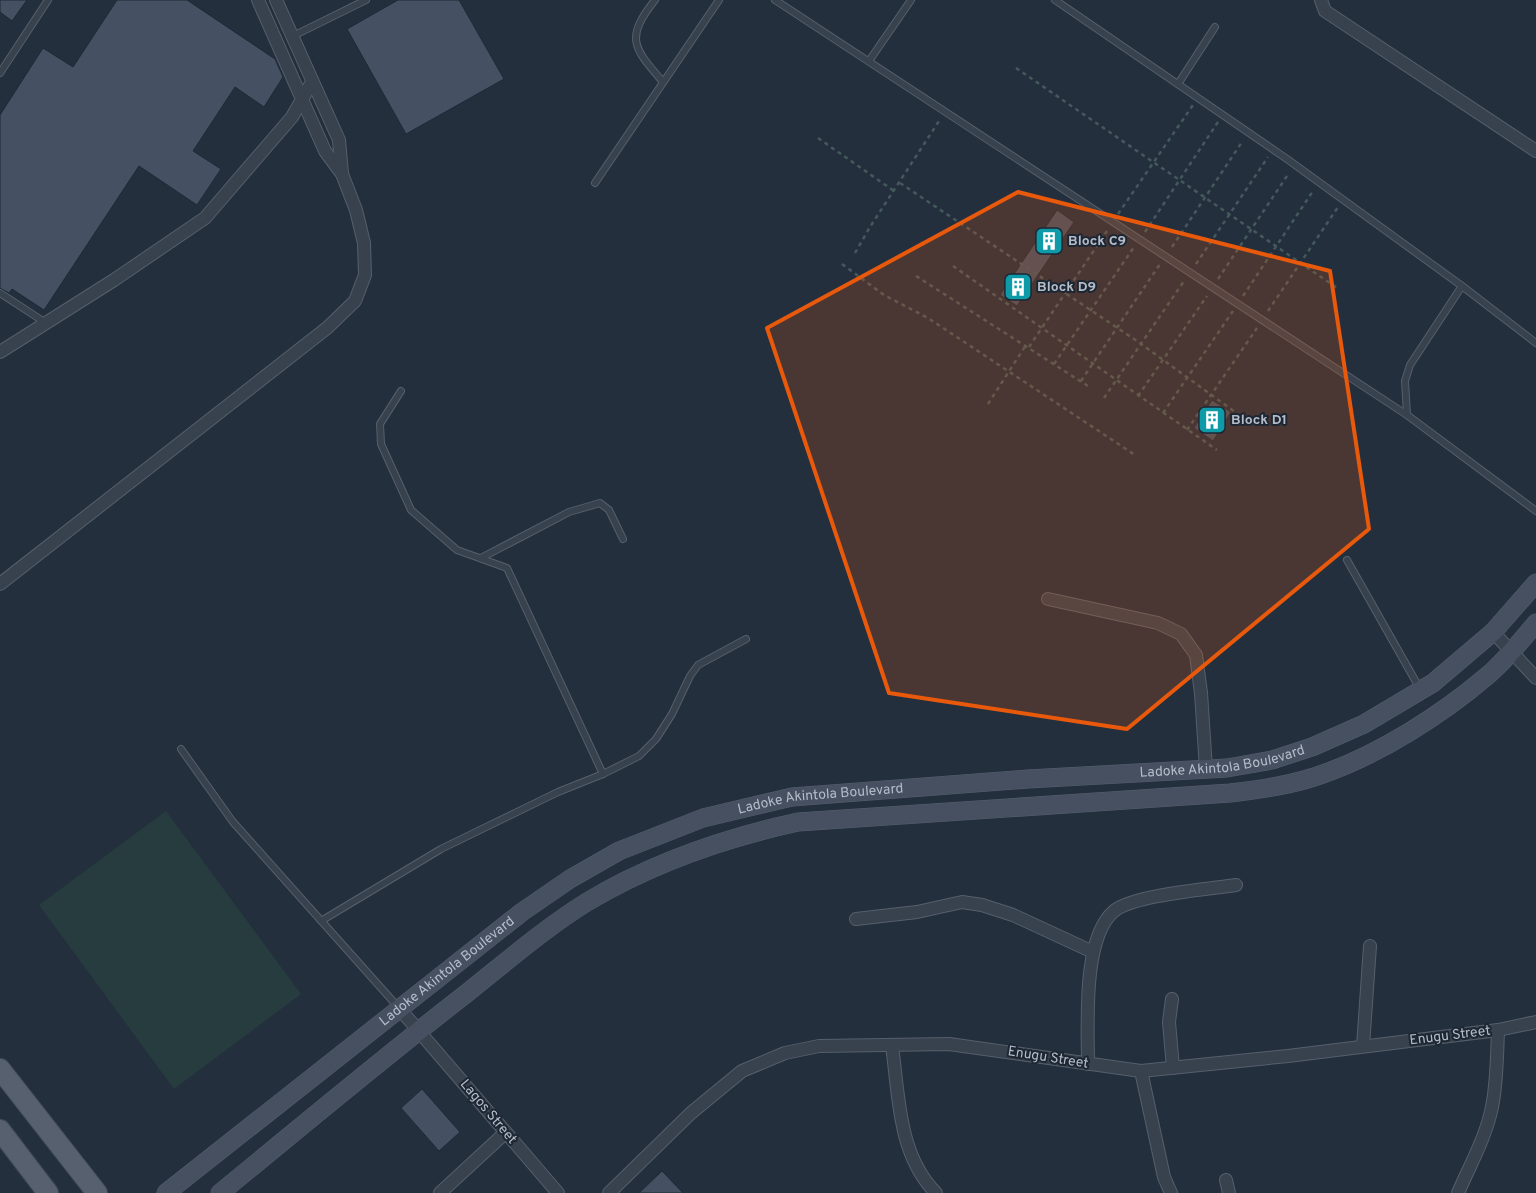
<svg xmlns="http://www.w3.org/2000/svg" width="1536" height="1193" font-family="Overpass,sans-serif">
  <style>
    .green { fill: #263c3f }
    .building { fill: #455162; stroke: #1f2835 }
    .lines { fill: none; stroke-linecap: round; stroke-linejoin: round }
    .lane-casing { stroke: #565f6c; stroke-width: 8 }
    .street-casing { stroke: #565f6c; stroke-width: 14 }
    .secondary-casing { stroke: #565f6c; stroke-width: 19 }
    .primary-casing { stroke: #414a57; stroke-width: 22 }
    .path { stroke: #44595c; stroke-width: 2.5; stroke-dasharray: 4 4; stroke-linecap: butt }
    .lane { stroke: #38414e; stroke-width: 6 }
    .street { stroke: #38414e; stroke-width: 12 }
    .secondary { stroke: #465061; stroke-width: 18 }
    .primary { stroke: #56606e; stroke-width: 20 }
    .marked { fill: #e8590c; fill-opacity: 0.2; stroke: #e8590c; stroke-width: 4; stroke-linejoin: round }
    .labels { text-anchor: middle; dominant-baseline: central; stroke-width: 4; stroke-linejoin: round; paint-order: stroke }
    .poi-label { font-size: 14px; font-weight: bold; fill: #b4bcc9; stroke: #1d2633; text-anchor: start }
    .street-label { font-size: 14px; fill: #b4bcc9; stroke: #1d2633 }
  </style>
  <rect width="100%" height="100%" fill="#242f3e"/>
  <path class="green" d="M166,811L301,994L174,1089L39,905Z"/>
  <g class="building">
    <path d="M0,0H27L12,21L0,12Z"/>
    <path d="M117,0H187L275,59L283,77L264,107L235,87L193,151L221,169L197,205L139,166L44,310L12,289L9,293L0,288V115L43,48L73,67Z"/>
    <path d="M398,0H459L504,79L406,134L347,29Z"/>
    <path d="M1057,210L1074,222L1017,306L1000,295Z"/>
    <path d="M1212,400L1231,412L1213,441L1194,428Z"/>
    <path d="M422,1089L460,1132L439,1151L401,1108Z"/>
    <path d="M662,1171L683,1193H639Z"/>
  </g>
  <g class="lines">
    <defs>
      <g id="lane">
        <path d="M655,0C624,39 634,48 663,82"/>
        <path d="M775,0L1407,415"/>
        <path d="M1055,0L1287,159L1462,286L1536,343"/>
        <path d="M293,36L366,0"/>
        <path d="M869,61L911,0"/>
        <path d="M0,73L48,0"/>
        <path d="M1178,84L1215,27"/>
        <path d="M595,183L719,0"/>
        <path d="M1462,286L1410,365L1405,381L1407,415L1536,511"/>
        <path d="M0,293L46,323"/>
        <path d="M401,391L380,424L381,444L411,510L457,550L507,568L603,774"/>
        <path d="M481,558L569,512L600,503L609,510L623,539"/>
        <path d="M1347,560L1420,689"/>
        <path d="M181,749L233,822L399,1008"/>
        <path d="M321,921L441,849L558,792L603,774L639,756L656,739L672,714L690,676L698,665L746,639"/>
      </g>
      <g id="street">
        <path d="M276,0L339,140L342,174"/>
        <path d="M1321,0L1325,11L1536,151"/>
        <path d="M0,352L114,280L205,218L292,117L312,82"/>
        <path d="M0,584L327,328L355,301L365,275L364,243L356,210L342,174L325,151L258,0"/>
        <path d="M1048,599L1158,623L1181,634L1196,655L1201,693L1206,769"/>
        <path d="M1493,632L1536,678"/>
        <path d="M856,919L917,912L962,902L982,905L1013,915L1093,952"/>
        <path d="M1172,999L1169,1022L1173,1068"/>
        <path d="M399,1008L558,1193"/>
        <path d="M892,1046C899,1096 898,1155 936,1193"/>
        <path d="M1363,1046L1370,946"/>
        <path d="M1088,1064C1088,1026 1082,938 1114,911C1134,895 1209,889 1236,885"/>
        <path d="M1141,1071L1164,1177L1171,1193"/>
        <path d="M1226,1180L1229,1193"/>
        <path d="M440,1193L505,1133"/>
        <path d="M609,1193L691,1113L742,1071L785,1053L819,1046L949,1044L1141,1071L1288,1056L1498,1030L1536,1022"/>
        <path d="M1458,1193C1470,1165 1486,1137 1492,1107C1497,1082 1497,1056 1498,1030"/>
      </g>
      <g id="secondary">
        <path id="s1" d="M166,1193L522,912L570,879L619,851L703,818L792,797L1028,779L1227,768L1272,760L1312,747L1364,724L1433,683L1493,632L1536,583"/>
        <path d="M220,1193C302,1126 383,1058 467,993C506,962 545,928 587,902C652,863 725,838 798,822L1230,793C1262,789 1293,785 1323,774C1380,754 1441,715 1487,676C1505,661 1520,642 1536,623"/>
      </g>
      <g id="primary">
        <path d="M0,1069L97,1193"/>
        <path d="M0,1130L48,1193"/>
      </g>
    </defs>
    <use href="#lane" class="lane-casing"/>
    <use href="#street" class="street-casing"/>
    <use href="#secondary" class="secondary-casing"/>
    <use href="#primary" class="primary-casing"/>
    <g class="path">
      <path d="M1016,68L1337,288"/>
      <path d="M818,138L894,191"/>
      <path d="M900,183L1137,341L1235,412"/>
      <path d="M1118,214L1193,105"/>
      <path d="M1145,232L1218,122"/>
      <path d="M1172,247L1242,142"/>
      <path d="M855,253L870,227L939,121"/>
      <path d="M842,264L884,295L928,318L1135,455"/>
      <path d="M1196,264L1268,157"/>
      <path d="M953,266L1217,450"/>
      <path d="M916,276L1091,388"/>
      <path d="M1218,279L1289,173"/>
      <path d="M1243,296L1313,191"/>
      <path d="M1268,311L1338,207"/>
      <path d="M1029,347L1107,231"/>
      <path d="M1054,364L1134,247"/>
      <path d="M1081,381L1160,264"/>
      <path d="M1138,396L1207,296"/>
      <path d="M1104,398L1184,281"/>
      <path d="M988,404L1026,345"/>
      <path d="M1163,413L1233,311"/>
      <path d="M1187,430L1257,328"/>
    </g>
    <use href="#lane" class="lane"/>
    <use href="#street" class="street"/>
    <use href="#secondary" class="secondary"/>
    <use href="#primary" class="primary"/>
  </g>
  <path class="marked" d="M1018,192L1330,271L1369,529L1127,729L889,693L767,328Z"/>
  <defs>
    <symbol id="building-square" viewBox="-11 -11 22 22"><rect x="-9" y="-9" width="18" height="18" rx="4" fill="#0f9aa8" stroke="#1d2633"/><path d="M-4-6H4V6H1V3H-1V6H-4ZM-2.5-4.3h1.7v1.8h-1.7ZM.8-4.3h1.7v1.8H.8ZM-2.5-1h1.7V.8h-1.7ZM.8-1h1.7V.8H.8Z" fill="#fff"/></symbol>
  </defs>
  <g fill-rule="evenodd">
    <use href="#building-square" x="1033" y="225" width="32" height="32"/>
    <use href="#building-square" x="1002" y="271" width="32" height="32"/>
    <use href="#building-square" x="1196" y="404" width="32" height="32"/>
  </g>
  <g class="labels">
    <g class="poi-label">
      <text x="1068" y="241">Block C9</text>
      <text x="1037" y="287">Block D9</text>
      <text x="1231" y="420">Block D1</text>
    </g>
    <g class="street-label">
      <text stroke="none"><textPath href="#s1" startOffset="1182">Ladoke Akintola Boulevard</textPath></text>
      <text stroke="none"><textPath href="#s1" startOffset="778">Ladoke Akintola Boulevard</textPath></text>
      <text stroke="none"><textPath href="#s1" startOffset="358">Ladoke Akintola Boulevard</textPath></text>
      <text transform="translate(1450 1036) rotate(-7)">Enugu Street</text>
      <text transform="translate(1048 1058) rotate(9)">Enugu Street</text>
      <text transform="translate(488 1112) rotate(50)">Lagos Street</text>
    </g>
  </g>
</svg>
